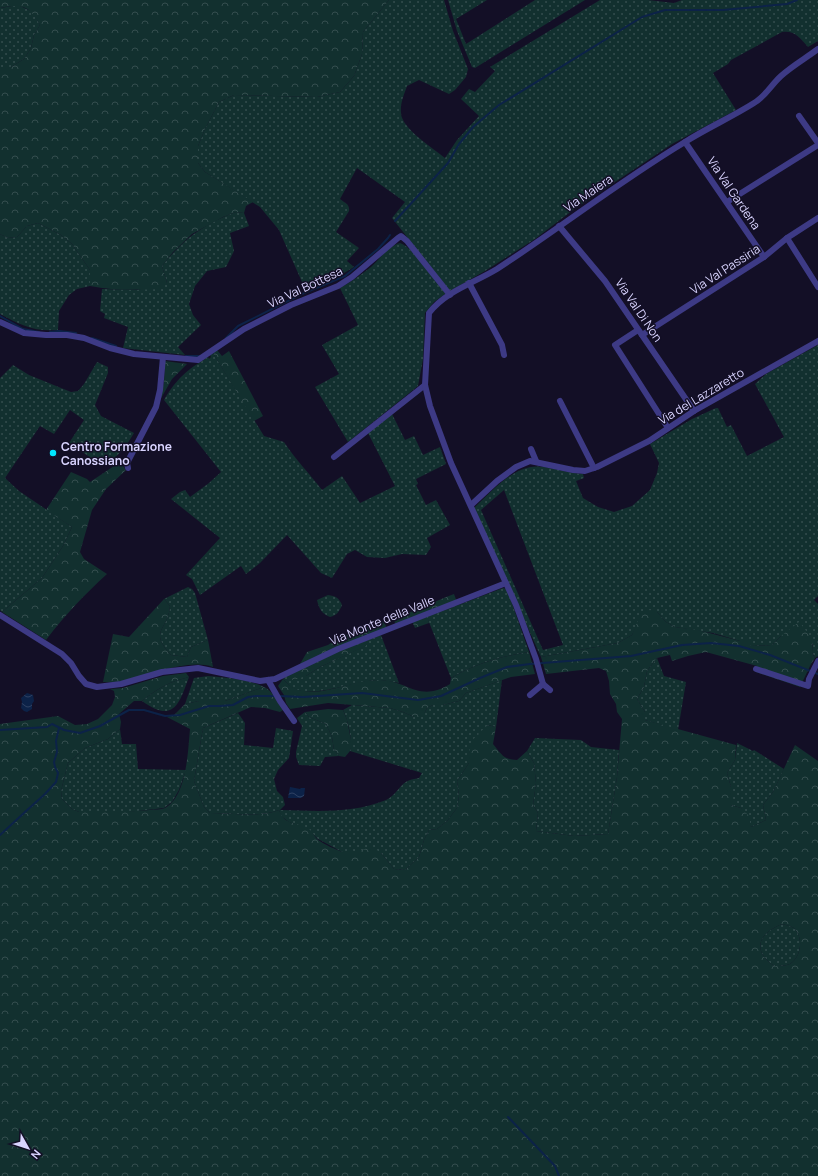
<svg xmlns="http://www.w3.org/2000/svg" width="818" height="1176" font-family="Manrope,sans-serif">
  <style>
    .grass { fill: url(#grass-dots); fill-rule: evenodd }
    .forest { fill: url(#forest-crowns); fill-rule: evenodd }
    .water { fill: url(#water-waves) }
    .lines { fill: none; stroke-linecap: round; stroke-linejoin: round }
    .stream { stroke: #0c2248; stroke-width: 2 }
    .minor { stroke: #3d3a85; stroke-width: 6 }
    .poi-dot { fill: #00e5ff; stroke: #130f26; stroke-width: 1.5 }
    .labels { text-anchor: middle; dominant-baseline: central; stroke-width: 3; stroke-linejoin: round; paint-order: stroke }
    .street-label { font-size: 12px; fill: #d9d4ff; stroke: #130f26 }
    .poi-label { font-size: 12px; font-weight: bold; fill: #d9d4ff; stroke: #130f26; text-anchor: start }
  </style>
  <defs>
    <pattern id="grass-dots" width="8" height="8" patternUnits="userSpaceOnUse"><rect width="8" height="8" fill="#12302f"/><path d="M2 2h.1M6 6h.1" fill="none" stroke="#344d4e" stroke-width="1.8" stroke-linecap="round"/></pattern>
    <pattern id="forest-crowns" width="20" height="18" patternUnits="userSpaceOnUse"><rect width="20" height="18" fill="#12302f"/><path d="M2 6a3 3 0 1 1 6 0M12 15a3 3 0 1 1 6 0" fill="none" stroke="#344d4e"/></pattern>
    <pattern id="water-waves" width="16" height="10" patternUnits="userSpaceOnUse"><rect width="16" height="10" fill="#0c2248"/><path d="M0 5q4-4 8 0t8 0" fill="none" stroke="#2f4163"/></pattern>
  </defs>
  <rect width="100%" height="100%" fill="#130f26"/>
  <g class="grass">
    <path d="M389,0H444L453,31L468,69L466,77L455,90L449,94L419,80L407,86C404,95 400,103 401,113C401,128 434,149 445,158L457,140L479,116L461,99L469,89L475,92L495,71L490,67L600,0H648L674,3L682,0H818V41L808,47C800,38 795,30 782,32L731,60L728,64L713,73L736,110L672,144L573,210L535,239L485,271L450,291L392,218L405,202L357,168L340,199C345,203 350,204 349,211L336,232L359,248L347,261L354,267L336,278L306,291L279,230L260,207L205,172L198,163V146L205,129L219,102L234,95L317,97L340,92L354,76L362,54L363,32Z"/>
    <path d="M448,0H487L456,19L466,44L535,0H585L475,68L472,67L457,31Z"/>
    <path d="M18,5L33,12L40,25L34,35L31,48L24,59L11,67H0V8Z"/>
    <path d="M236,212L244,213L249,226L230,233L234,251L226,267L207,271L195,286L189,304L193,315L201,325L178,347L185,355L123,348L128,327L104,318L105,314L100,311L102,289L137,290L167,283L162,266C182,240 205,223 236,212Z"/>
    <path d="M38,223L61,235L72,244L90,270V286L77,289L69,295L59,311L58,330C34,332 21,325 0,314V234L8,238L17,237L27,226Z"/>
    <path d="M400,243C413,247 436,281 445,293V294L434,302L425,313L423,359L418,386L348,442L315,387L339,374L322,345L358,325L340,288C351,282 361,275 371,267C380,259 388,246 400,243Z"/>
    <path d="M818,345V596L814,600L818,604V656L815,658L812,652L813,644L781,636L772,645L751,646L740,641L713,633L675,627L666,622L657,612L636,627L632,635L618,643L541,657L474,508C493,491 515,462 544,467C557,469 569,473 583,474L584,478L576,481L583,498L598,507L614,512L632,506L650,490L657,473L659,463L650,444L692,419L716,408H718L727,427L731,425L747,456L784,437L755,384L766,374ZM504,490L563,645L543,650L481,510Z"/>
    <path d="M213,353L264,436L284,442C295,459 310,474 322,490L342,476L360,503L395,486L368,433L392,414L405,440L414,436L423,455L440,447L446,464L416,479L418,484L416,485L426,505L436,500L450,525L427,538L431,547L426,555L402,554L385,558L367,557L355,550L347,554L332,578L321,573L287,535L260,563L246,574L241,566L200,595L192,579L186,575L220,538L171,499L180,492L185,490L190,497L209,483L221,472L164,400C177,378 187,370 208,357L209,359L211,357L210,355Z"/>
    <path d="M97,362L108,367V373L95,405L101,416L134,433C127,445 115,463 100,464L69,443L84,420L70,410L54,434L40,426L5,478L19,491L72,527L63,546L42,578L2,612L0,610V378L13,365L29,375L71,392L78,391L84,384Z"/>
    <path d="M188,587L192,589L195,593L208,640L191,647L187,657L171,655C148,630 168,631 170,606L164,599Z"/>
    <path d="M503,588L507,589L529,652C502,656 474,664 451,678L427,617Z"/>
    <path d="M328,595C336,596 339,598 342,605C339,612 337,615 330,617C322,614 319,609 317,600Z"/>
    <path d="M381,635L399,683C392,682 385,680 377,680C355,681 314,698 295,689C290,687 287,683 283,679L289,674L306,676L320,667L365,646L366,641Z"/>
    <path d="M657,658L664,676L686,682L678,730L645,720V712L637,699L644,687L647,671Z"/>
    <path d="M208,676C227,678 248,679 264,687L225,701H199L185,704L194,678Z"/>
    <path d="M189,677C179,704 174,724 142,701C158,688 169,682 189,677Z"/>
    <path d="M502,680L496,727L488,725L469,753V763L457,781L459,796L457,808L447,821L437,829L429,830L424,840L419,857L405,870L394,869L381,853H344L318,839L308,829L289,822L281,816L279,810C258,818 233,813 210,813L204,807L194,781L203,728L238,713L245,723L244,745L273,748L276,728L293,731L289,758L278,770L274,779L277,791L283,797L285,805L280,810C317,811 351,814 386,800C396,796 400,783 410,780C412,779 416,779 419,778L422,773L350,751C353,741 348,720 343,710L352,705L390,708L403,712L414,717L425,712L427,708L433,705H443L459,701L466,693Z"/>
    <path d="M305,712L309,717L326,724L332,737L334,750L339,756L325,757L320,766L299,765L296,757V752L302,726L297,718Z"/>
    <path d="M120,729L122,744H136L138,769L186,770L179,790L172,802L164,808L129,812H79L72,809L62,799L61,791L68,763L85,748L108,739Z"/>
    <path d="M535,738L581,740L591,747L619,750L617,777L608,834L574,836L536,831L538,813L533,805L536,783L534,763L527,751Z"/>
    <path d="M737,743L753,751L754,750L784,769L773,792L763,805L766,820L751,827L741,808L731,805V787L727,773L735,760Z"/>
    <path d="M782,924C786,925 791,926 794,928C804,938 801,957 790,964C785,966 779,966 774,966C751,950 759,933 782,924Z"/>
  </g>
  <g class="forest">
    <path d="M0,0H389L363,32L362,54L354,76L340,92L317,97L234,95L219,102L205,129L198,146V163L205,172L253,202L246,206L244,213L236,212L223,217L192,234L173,252L162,266L167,283L161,289C137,290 114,291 90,286V270L72,244L61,235L38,223L27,226L17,237L8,238L0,234V67H11L24,59L31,48L34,35L40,25C29,5 22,4 0,8Z"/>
    <path d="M217,350L222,356L229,351L263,416L254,421L213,353Z"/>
    <path d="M165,361L187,364L172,379L160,400L164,382Z"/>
    <path d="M120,462L126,470L106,489L92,510L80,552L84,559L107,574C84,595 65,615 46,640L2,612L42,578L63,546L72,527L46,510L71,472L87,479L90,482Z"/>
    <path d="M454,594L458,605L428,617L429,623L415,628L411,619L396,625L393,618C414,612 433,602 454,594Z"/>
    <path d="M164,599L170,606C168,631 148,630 171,655L187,657L191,647L208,640L213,667C188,658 148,676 122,682C116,683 109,682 103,682L113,634L129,637Z"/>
    <path d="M650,610L657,612L666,622L675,627L698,630L740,641L746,638L751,646L772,645L781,636L799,622C805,629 809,634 812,642C814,650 810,650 815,658L811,664L800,687L756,672L757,666L706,652L688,656L672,661L670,655L657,658L650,667L647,671L644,687L637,699L645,712V720L736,745L735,760L727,773L731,787V805L741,808L749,816L751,827L766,820L763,805L773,792L795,745L818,761V1176H0V724L58,716L75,725L87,724L98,719L112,705L115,697L114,691L110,689L123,688L163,676L186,673L189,677C169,682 158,688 142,701H134L119,714L121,722L120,729L108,739L85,748L68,763L61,791L62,799L72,809L79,812C103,812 126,812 150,810C154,809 161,810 165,808C187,796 188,750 190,729L167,717L174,715L185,704L199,701H225L264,687C273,691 278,702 283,710L280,712L265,708L251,707L203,728L194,781L204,807L210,813C233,813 258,818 279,810C285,827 298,821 309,829C312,831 314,836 317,839C321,842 328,846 333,848C350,856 355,854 371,846L381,853L394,869L405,870L419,857L424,840L429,830L437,829L447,821L457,808L459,796L457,781L469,763V753L471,742L479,733L488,725L496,727L493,744C501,754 504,760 517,760L527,751L534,763L536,783L533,805L538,813L536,831L574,836L608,834L617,777L622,719L617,712L616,704L610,694L609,681L606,671L599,668L546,674L541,657L618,643L632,635L641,613ZM782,924C786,925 791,926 794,928C804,938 801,957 790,964C785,966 779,966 774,966C751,950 759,933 782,924Z"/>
    <path d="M384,621L387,629L366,641V646L320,667L306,676L294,680L288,679L289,674L300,664L307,652L328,645L338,638Z"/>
    <path d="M529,652L535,674L511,677L466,693L459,701L443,705H433L427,708L425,712L420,717H414L403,712L390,708L328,703L290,709L286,703L284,695L278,686L283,679C289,686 295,690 304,691C329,695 354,679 380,680C409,681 419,703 450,684L451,678C474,664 502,656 529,652Z"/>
    <path d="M328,709L343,710L347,720L352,745L350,751L345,757L339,756L334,750L332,737L326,724L309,717L305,712Z"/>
  </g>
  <g class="water">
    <path d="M27,693L33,695L34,701L32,704V709L27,712L24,711L21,708L22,702L21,698Z"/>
    <path d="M290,787L300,789L301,788H305L304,796L301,798H288Z"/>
  </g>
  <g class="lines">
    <g class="stream">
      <path d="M395,221L448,163L459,144L473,127L499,105L642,17L665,10H723L787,4L797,0"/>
      <path d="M0,316L23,329L39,332"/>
      <path d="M50,332L59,331L76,333"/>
      <path d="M92,338L116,346"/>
      <path d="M226,338L238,326L302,294L345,276L378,249L388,238L390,235"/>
      <path d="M186,356H200"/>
      <path d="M279,696L303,697L362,693L418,700L441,696L480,678L507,667L530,664L631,656L682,645L711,643L739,646L770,655L818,674"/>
      <path d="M0,730L47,727L52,724L64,730L80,733L100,726L129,710H144L165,716L180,715L209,706H220L233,705L248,697L256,696H275"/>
      <path d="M0,835L25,812L45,794L56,782L58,773L55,767L54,762L57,752L56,741L59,728"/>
      <path d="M508,1117L555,1166L559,1176"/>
    </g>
    <g class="minor">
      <path d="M799,116L818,143"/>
      <path d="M685,142L764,257"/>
      <path d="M727,202L818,145"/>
      <path d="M559,226L605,281L694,411"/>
      <path d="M787,238L818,287"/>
      <path d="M469,283L502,345L504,355"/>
      <path d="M0,322L24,333L46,335H67L84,338L110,348L134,354L198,360L244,329L291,305L338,286L352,277L398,238L401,236L407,241L450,295"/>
      <path d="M638,330L615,345L668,428"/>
      <path d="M642,335L764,257L787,238L818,218"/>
      <path d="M560,401L594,468"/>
      <path d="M531,449L536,461"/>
      <path d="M334,457L425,385"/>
      <path d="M128,468L127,463L156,407L160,390L163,357"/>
      <path d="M471,505L497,481L516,467L530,461L573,470L585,471L597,467L649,441L694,411L818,341"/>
      <path d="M0,615L62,654L71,663L79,676L86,684L97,687L121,684L162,672L198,668L260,681L275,679L338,649L506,583"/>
      <path d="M756,669L808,686L809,679L818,661"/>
      <path d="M268,680L280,701L294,721"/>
      <path d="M550,690L543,684L536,659L516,605L451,463L430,406L425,385L429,313C446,291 474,283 497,269C560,228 620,181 685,142C707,128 732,117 754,103C766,96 771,85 781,76C792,66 806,58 818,49"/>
      <path d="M530,695L543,684"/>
    </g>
  </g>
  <circle class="poi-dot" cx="53" cy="453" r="4"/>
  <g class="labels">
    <g class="street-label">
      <text transform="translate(588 193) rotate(-34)">Via Maiera</text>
      <text transform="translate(734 193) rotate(56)">Via Val Gardena</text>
      <text transform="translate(725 269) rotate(-33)">Via Val Passiria</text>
      <text transform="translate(305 287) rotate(-25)">Via Val Bottesa</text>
      <text transform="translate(639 310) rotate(56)">Via Val Di Non</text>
      <text transform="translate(701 396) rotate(-31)">Via del Lazzaretto</text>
      <text transform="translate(382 620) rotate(-22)">Via Monte della Valle</text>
    </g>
    <g class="poi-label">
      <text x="61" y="446">Centro Formazione<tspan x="61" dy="14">Canossiano</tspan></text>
    </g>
  </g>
  <g transform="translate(28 1148) rotate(129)" stroke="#130f26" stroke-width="3" paint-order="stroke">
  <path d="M0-3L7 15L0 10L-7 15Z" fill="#d9d4ff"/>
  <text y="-6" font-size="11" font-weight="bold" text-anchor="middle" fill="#d9d4ff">N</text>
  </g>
</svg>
